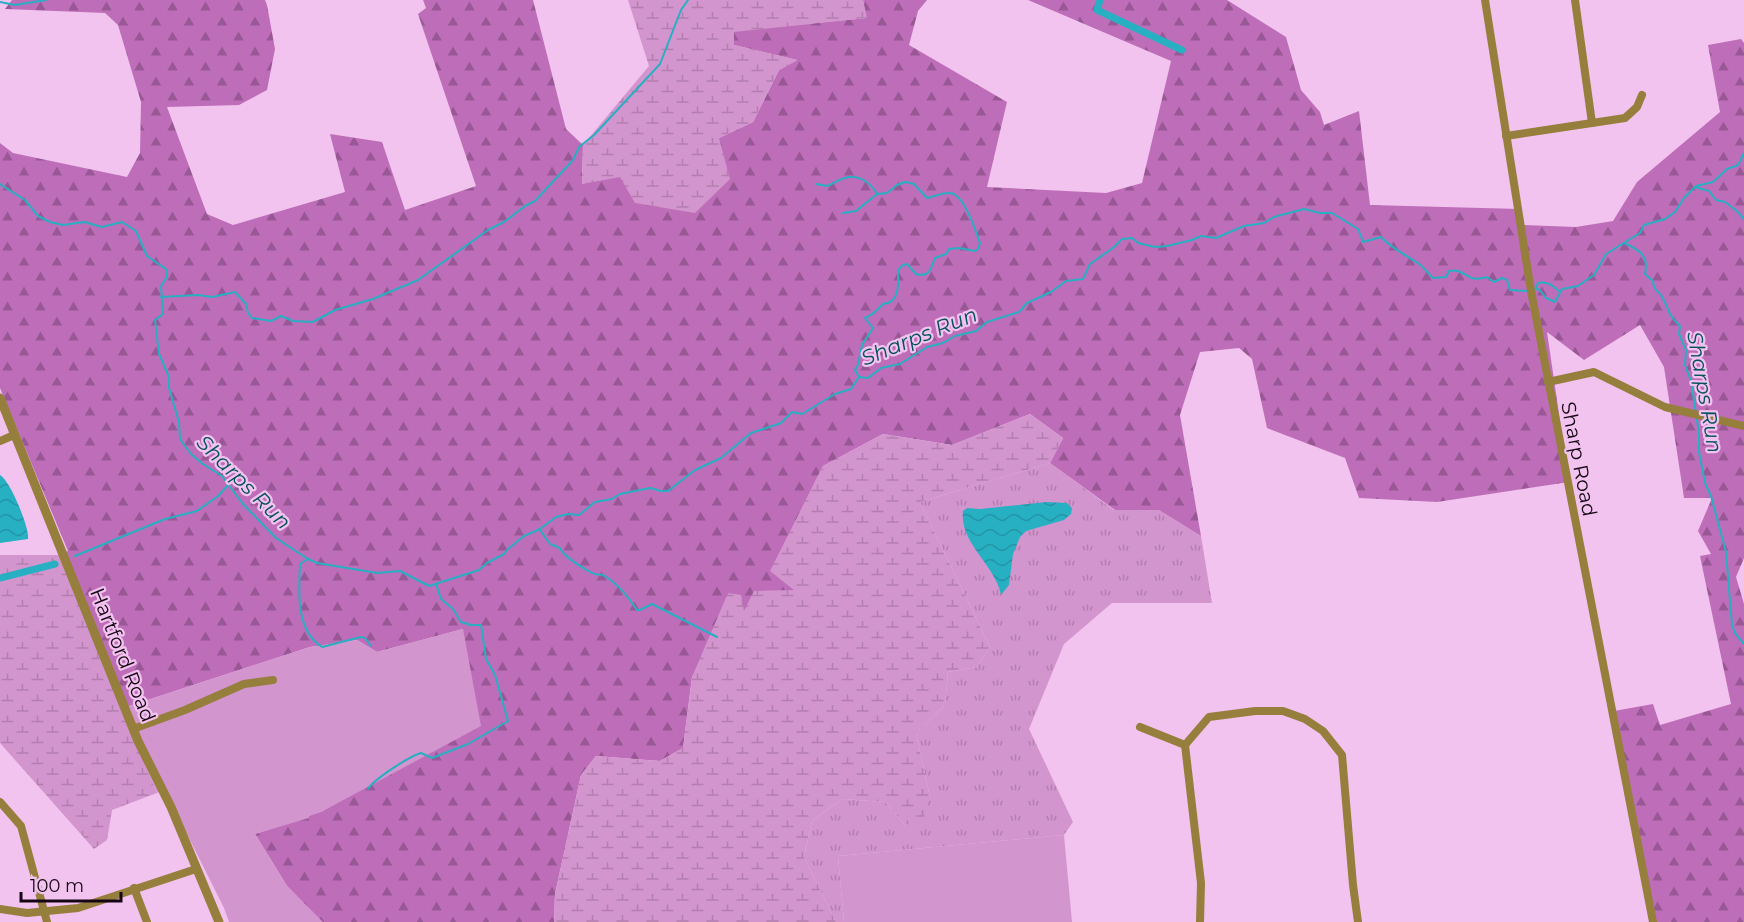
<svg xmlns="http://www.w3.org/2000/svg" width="1744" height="922" font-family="Montserrat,sans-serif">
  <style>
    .grass { fill: url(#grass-tufts) }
    .forest { fill: url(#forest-firs) }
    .wetland { fill: url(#wetland-marsh) }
    .park { fill: #d395ce }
    .water { fill: url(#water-waves) }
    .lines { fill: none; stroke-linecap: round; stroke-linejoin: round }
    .stream { stroke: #27afc2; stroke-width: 2 }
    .canal { stroke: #27afc2; stroke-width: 7 }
    .minor { stroke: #967e3c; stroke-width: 8 }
    .tertiary { stroke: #967e3c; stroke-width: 9 }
    .labels { text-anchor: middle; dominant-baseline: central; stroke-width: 4.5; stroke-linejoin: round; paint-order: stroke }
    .street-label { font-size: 20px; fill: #160615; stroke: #f2c3ee }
    .water-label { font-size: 21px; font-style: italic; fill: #05525c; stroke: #f2c3ee }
  </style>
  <defs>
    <pattern id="grass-tufts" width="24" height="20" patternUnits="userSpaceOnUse" patternTransform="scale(1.5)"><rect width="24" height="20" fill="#d395ce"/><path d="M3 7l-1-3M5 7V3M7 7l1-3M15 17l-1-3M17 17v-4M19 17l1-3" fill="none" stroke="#b47fb0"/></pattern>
    <pattern id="forest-firs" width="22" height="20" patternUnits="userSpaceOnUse" patternTransform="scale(1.5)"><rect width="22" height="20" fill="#be6eb9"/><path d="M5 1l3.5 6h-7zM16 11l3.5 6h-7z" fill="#995895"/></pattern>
    <pattern id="wetland-marsh" width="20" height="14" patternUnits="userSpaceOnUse" patternTransform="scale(1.5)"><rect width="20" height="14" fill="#d395ce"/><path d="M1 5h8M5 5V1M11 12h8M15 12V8" fill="none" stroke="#b47fb0"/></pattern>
    <pattern id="water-waves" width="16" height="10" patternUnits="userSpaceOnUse" patternTransform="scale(1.5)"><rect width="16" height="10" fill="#27afc2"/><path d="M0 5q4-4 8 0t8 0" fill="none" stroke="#2295a6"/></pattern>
  </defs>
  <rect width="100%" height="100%" fill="#f2c3ee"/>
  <path class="grass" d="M1050,463L1114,510H1159L1201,536L1212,603H1112L1064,644L1029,729L1073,822L1064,835L838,856L844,922H836L804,857L812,821L842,799L885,802L905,825L930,797L916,733L945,705L948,672L977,667L990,647L920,502Z"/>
  <path class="forest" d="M12,0H265L267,5L275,49L267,90L239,105L167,107L207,214L233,225L345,192L330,134L382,142L405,210L476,186L418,14L426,8L423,0H533L566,129L583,145L582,184L719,138L753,122L779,70L797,60L734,45V31L866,18L863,0H927L918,11L909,45L1007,102L987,187L1106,193L1142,183L1171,61L1028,0H1227L1286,37L1301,90L1320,112L1324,125L1359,111L1370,205L1520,209L1523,225L1576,227L1613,221L1637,182L1720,112L1708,45L1741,39L1744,43V558L1736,577L1744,604V922H1654L1614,711L1653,704L1660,725L1731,704L1700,556L1711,554L1698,531L1712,498H1684L1664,367L1640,325L1584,360L1547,332L1569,482L1437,502L1359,498L1345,458L1267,428L1252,359L1239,348L1200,352L1180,415L1201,536L1159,510H1115L1050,463L1063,438L1030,414L952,445L883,434L823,466L771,571L795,590L743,612L692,677L683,748L660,761L596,756L581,775L555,894L554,922H322L287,886L255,834L323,811L463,629L377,652L357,640L310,647L123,708L59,555L68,551L0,388V143L13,153L127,177L140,153L141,102L118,25L105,13L5,9Z"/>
  <g class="wetland">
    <path d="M628,0H863L867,18L734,32V45L798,60L779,70L753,122L719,138L730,179L695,213L635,203L620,177L582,184L583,145L649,66Z"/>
    <path d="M1030,414L1063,438L1050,463L920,502L990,647L977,667L948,672L945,705L916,733L930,797L924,818L905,825L885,802L842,799L812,821L804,857L836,922H554L555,894L581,775L596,756L660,761L683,748L692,677L728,593L741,595L744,611L754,591L794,590L770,571L823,466L883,434L952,445Z"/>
    <path d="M0,555H59L157,793L112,810L107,840L94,849L0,743Z"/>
  </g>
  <g class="park">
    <path d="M463,629L481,726L323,811L309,816V818L255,834L287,886L323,922H229L224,908L165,790L157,793L123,708L310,647L357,640L377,652Z"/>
    <path d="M1064,835L1072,922H844L838,856Z"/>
  </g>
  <g class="water">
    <path d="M0,475C10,480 30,529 28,539L0,543Z"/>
    <path d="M1047,502L1067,503L1072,508L1071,514L1064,520L1026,531L1020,537L1013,554L1009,585L1001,595C996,566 959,543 963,511L967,508L980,509Z"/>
  </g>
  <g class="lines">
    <g class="stream">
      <path d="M0,2L15,5L46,0"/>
      <path d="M0,184L25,200L38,216L50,222L63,225L84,222L102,227L122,222L136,231L147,256L166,269L167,277L161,286L163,314L155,320L159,354L169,377V388L179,422L180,439L191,454L203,464L222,476L243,504L276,538L308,559L317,563L377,573L400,571L429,586L479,570L487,563L504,554L508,549L524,536L540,529L556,517L568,514L579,515L595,502L612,499L620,494L650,488L661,491H668L695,470L721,458L751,433L781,423L792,412L802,414L835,394L851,389L859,377"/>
      <path d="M816,184L827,186C833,184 839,179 845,178C858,173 871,183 877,194"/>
      <path d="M1695,187L1709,191L1716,200L1725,202L1737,211L1744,219"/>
      <path d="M843,213L856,211L877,194L887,193L897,185L905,182L914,184L927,198C934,197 942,192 951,193C965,196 975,230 980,243L978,249L975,251L959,248L949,249L946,254L935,258C931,268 930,278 916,274L907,264L903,265L898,270C898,279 900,297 890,302C882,306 887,300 881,306C875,312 872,315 865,318L873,328L862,345L858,365L855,370L859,377"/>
      <path d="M1624,243C1640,250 1649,256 1645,274L1653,281C1653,290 1658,290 1662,297C1670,310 1666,313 1680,326L1679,334L1686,350L1685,365L1691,381L1699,433V452L1705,483L1711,496L1726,552L1732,625L1735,633L1744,644"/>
      <path d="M1535,289L1538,283C1548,281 1553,286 1560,292"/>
      <path d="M161,297L198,295L212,297L235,292L246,304L248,313L252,318L271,321L281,316L293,321L313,322L335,310L373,299L418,280L488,230L504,222L525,206L535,201L573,160L579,147L594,135L660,64L681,10L688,0"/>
      <path d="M859,377L868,378L881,368L900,364L927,347L943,343L955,336L976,331L987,322L1019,312L1027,303L1051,292L1066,281L1083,279L1090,264L1113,248L1122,239L1132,238L1138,243L1155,247L1167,246L1192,240L1201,236L1216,238L1244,226L1264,223L1274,217L1304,209L1320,213H1332L1358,229L1363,242L1381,237C1391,248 1406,255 1419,264C1425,268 1428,274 1433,278L1446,277L1449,271C1460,269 1463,274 1472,278C1477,280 1482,278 1487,277L1494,282L1502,278L1507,280L1510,290L1526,291L1539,289L1546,298L1555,302L1562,289L1578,286L1594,275L1606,254L1640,233L1644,225L1665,219L1675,212L1684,198L1696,186L1713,182L1727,169L1738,165L1744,153"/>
      <path d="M540,530L550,544L560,548C564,557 583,568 592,573C597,576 601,573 605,576C619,585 628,596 637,610H640L652,604L717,637"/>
      <path d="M75,556L165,519L197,511L218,496L228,485"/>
      <path d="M308,559L300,564C299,591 295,630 322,647L361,637L365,638L371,646"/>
      <path d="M368,789C374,779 410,756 421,753L432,758L468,744L508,721L495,675L486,659L481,625H471L461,622L453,609L441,599L436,584"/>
    </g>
    <g class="canal">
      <path d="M1100,0L1097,10L1182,50"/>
      <path d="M0,578L55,564"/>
    </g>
    <g class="minor">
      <path d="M1485,0L1531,291L1653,922"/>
      <path d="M1575,0L1592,123"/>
      <path d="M1506,136L1625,118L1637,107L1642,95"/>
      <path d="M1548,382L1594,372L1665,407L1744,426"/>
      <path d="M0,441L14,435"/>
      <path d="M1140,727L1185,745L1201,883L1200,922"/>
      <path d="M133,729L185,710L244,684L273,680"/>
      <path d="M1185,745L1209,717L1255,711H1283L1305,719L1323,731L1342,755L1353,885L1358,922"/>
      <path d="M0,802L21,826L47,922"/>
      <path d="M134,888L147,922"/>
      <path d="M0,909L27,913L78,908L196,869"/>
    </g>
    <path class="tertiary" d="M0,398L138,741L171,807L219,922"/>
  </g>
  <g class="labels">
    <g class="street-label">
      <text transform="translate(1579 459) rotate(79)">Sharp Road</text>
      <text transform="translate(123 655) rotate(68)">Hartford Road</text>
    </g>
    <g class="water-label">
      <text transform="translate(919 336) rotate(-22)">Sharps Run</text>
      <text transform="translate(1705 392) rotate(80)">Sharps Run</text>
      <text transform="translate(244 482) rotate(45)">Sharps Run</text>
    </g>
  </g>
  <path d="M21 892v9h100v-9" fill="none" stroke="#160615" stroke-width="3"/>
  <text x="30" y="892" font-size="18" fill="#160615" stroke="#f2c3ee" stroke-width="4.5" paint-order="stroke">100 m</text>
</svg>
